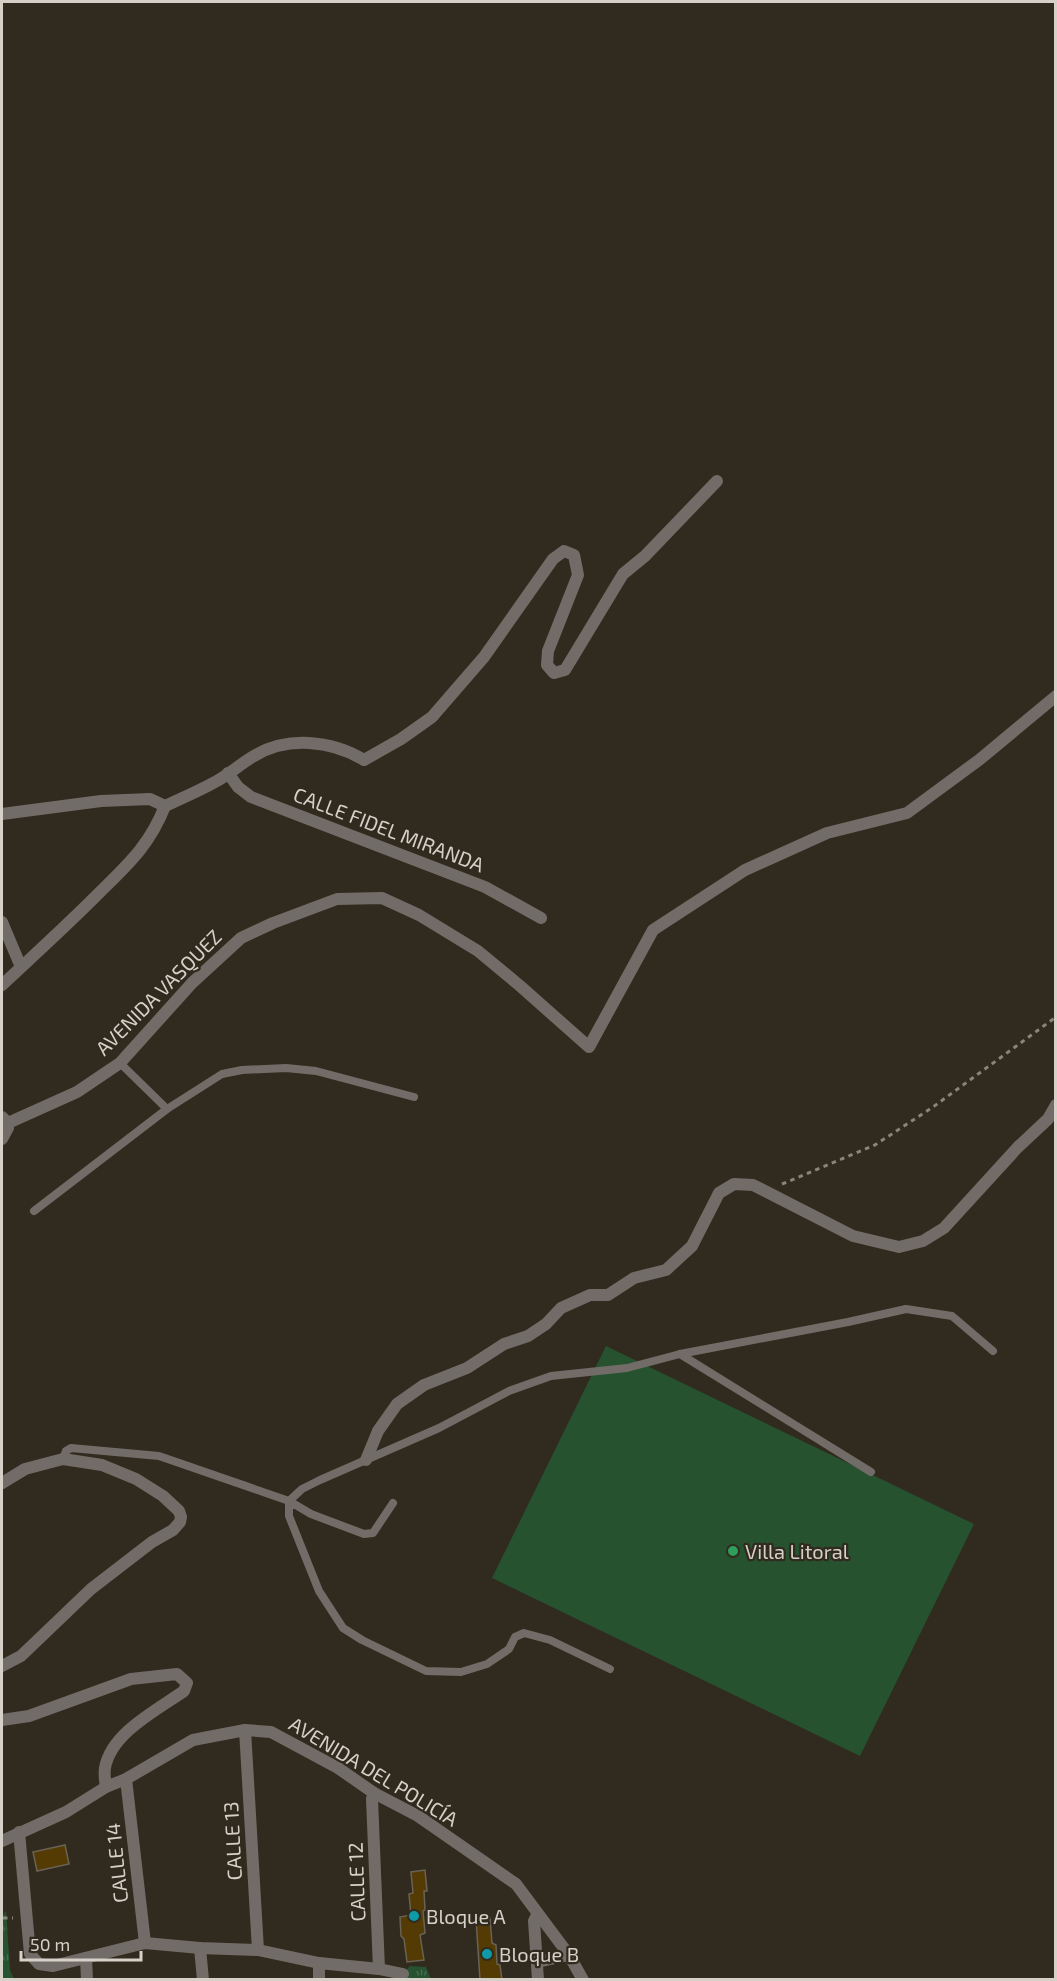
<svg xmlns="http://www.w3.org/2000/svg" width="1057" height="1981" font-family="'Exo 2',sans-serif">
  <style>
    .grass { fill: url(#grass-tufts) }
    .pitch { fill: #265230 }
    .building { fill: #543b03; stroke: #6a6255; stroke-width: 1.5 }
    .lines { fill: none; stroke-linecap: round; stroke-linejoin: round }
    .path { stroke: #8a847b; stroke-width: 3; stroke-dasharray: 4.5 4.5; stroke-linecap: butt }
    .lane { stroke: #716c67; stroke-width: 8 }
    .street { stroke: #716c67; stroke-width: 12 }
    .leisure-dot { fill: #2e9e5b; stroke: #312a1e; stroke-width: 2 }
    .culture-dot { fill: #0f9aa8; stroke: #312a1e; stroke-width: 2 }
    .labels { text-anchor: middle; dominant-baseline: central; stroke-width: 4.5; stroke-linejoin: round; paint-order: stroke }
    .street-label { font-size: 20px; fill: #d5d1c9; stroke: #312a1e }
    .poi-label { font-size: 20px; fill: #d5d1c9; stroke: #312a1e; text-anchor: start }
  </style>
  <defs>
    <pattern id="grass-tufts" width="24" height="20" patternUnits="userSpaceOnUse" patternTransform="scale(1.5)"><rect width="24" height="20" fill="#265230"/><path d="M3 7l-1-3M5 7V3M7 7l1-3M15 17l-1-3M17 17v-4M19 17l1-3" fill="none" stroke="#456a4d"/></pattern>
  </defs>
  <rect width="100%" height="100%" fill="#312a1e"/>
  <g class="grass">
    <path d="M6,1911L10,1970L14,1979H2V1917Z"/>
    <path d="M410,1966L426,1967L431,1979H405L403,1974Z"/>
  </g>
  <path class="pitch" d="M606,1346L974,1524L860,1756L492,1578Z"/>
  <g class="building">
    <path d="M65,1845L69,1864L37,1871L33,1852Z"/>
    <path d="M425,1870L427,1891H424L425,1910L423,1911L425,1933L420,1935L424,1960L407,1962L404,1939L401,1936L400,1917L411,1915L409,1894L413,1893L411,1872Z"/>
    <path d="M490,1918L492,1943L496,1945L497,1964L500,1965L502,1980H480L476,1919Z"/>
  </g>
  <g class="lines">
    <g class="path">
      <path d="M782,1184L875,1145L933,1107L1056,1017"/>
      <path d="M3,1918H13"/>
    </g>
    <g class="lane">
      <path d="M120,1063L167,1109"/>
      <path d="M34,1211L167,1109L222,1074L242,1070L286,1068L316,1071L414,1097"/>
      <path d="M680,1354L871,1472"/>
      <path d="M63,1459L66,1451L71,1448L159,1456L289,1501L302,1489L320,1480L439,1428L509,1391L551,1376L627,1368L680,1354L848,1322L906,1309L952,1316L993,1351"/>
      <path d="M393,1503L373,1533L364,1534L311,1514L289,1501V1516L319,1591L343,1628L362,1640L426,1671L461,1672L487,1664L509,1649L515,1637L524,1633L550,1640L610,1669"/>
    </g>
    <g class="street">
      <path d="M228,773L238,787L251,797L485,887L541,918"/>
      <path d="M165,806C182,798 199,791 215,782C229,775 240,764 254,756C287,736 331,740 364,760L401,739L432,717L484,657L553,559L564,551L574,555L578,575L548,651L547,665L554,673L565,670L623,574L645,556L717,481"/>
      <path d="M2,814L101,801L150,799L165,806"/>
      <path d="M2,922L21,967"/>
      <path d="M2,985C33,956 65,927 96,896C126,866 149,847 165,806"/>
      <path d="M2,1117L8,1123V1128L2,1139"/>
      <path d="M8,1123L77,1092L120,1063L192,983L241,938L273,923L337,899L382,898L419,915L478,951L519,985L589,1047L653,930L745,870L827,833L907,813L979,760L1056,696"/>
      <path d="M366,1460L378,1431L397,1404L424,1385L467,1368L504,1344L528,1336L546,1324L561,1308L590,1295H608L634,1278L666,1270L692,1246L719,1193L734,1184L753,1185L853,1236L899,1247L923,1241L944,1228L1018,1147L1048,1119L1056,1105"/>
      <path d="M2,1483L25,1469L63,1459L102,1465L136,1479L163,1496L179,1511L181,1517L180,1522L173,1530L152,1542L91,1589L21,1656L2,1666"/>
      <path d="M2,1720L29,1716L131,1679L177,1674L187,1683L184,1691C157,1710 111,1733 105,1768C104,1774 105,1781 106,1787"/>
      <path d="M245,1730L258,1950"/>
      <path d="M126,1779L145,1943"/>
      <path d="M374,1793L372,1799L379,1969"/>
      <path d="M19,1832L30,1954L39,1964L53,1966L145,1943L200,1948L258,1950L319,1963L379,1969L403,1974"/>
      <path d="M2,1841L66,1812L106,1787L126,1779L193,1740L245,1730L271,1732L338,1768L374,1793L418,1816L516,1884L569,1955L583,1980"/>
      <path d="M537,1915L534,1921L538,1980"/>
      <path d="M200,1948L203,1980"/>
      <path d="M86,1958L87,1980"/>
      <path d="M537,1962L569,1955"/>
      <path d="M319,1980V1963"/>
    </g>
  </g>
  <circle class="leisure-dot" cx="733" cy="1551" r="6"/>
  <g class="culture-dot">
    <circle cx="414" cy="1916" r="6"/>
    <circle cx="487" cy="1954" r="6"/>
  </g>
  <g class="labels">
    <g class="street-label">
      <text transform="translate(389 829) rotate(21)">CALLE FIDEL MIRANDA</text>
      <text transform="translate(158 992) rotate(-45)">AVENIDA VASQUEZ</text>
      <text transform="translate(374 1771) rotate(31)">AVENIDA DEL POLICÍA</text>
      <text transform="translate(232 1841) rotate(-93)">CALLE 13</text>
      <text transform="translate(116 1863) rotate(-96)">CALLE 14</text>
      <text transform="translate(356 1882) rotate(-92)">CALLE 12</text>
    </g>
    <g class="poi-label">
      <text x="745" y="1551">Villa Litoral</text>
      <text x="426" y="1916">Bloque A</text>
      <text x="499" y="1954">Bloque B</text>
    </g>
  </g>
  <rect width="1057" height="1981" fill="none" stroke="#d5d1c9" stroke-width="6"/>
  <path d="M21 1951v9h120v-9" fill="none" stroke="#d5d1c9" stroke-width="3"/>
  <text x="30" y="1951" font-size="18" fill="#d5d1c9" stroke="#312a1e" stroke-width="4.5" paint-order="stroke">50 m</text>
</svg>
